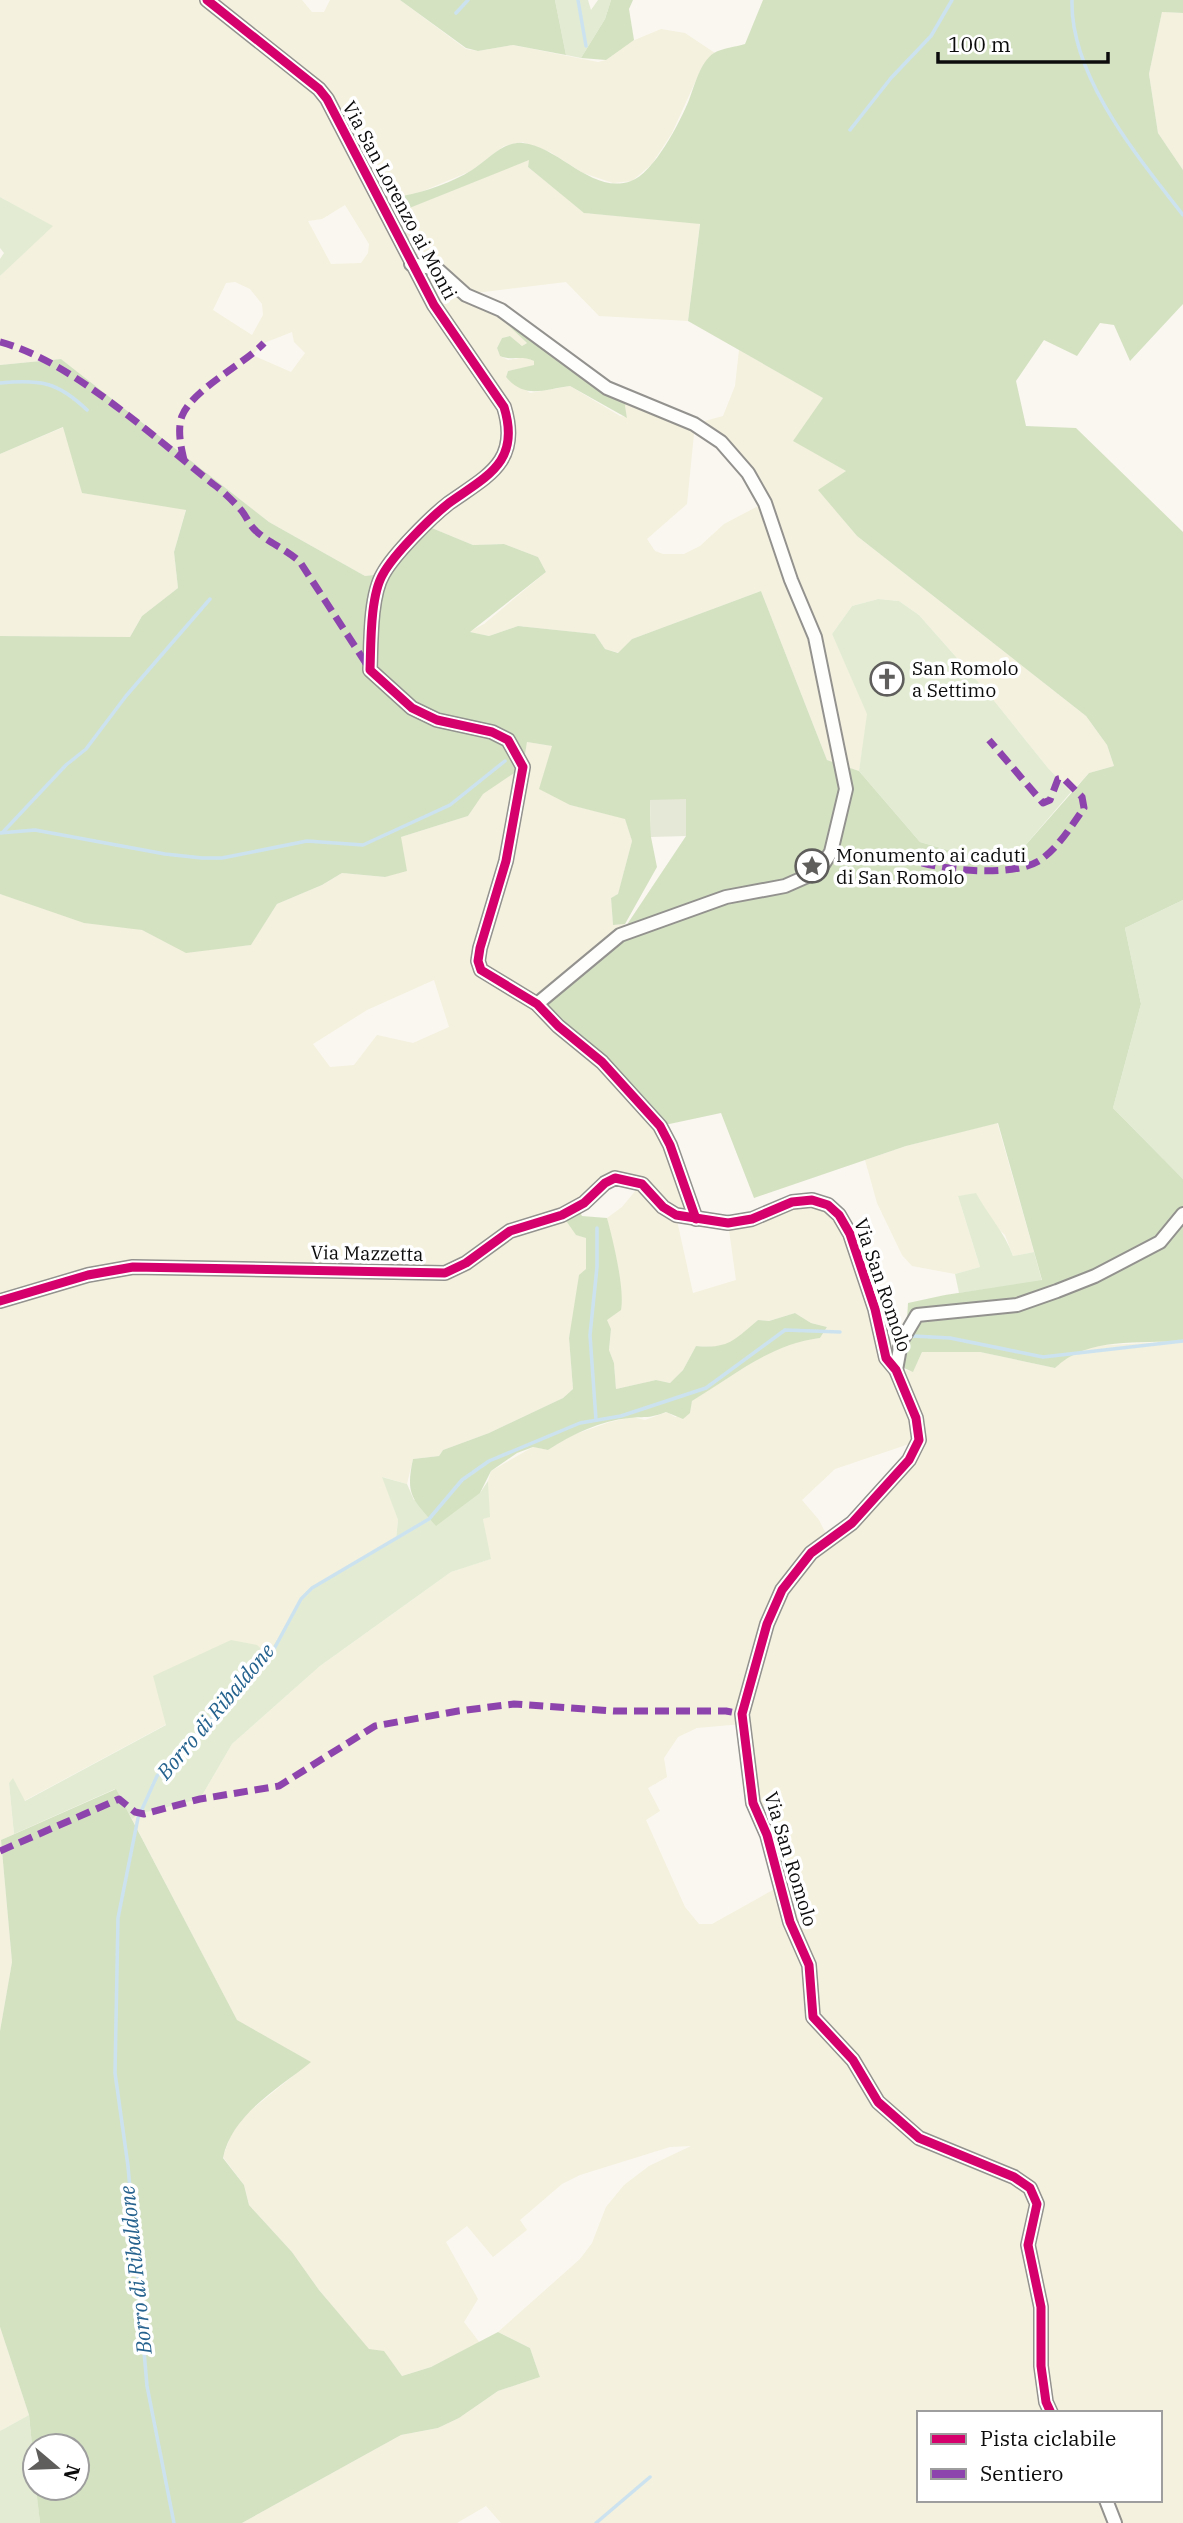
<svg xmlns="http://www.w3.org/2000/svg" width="1183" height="2523" font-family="'IBM Plex Serif',serif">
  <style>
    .farmland { fill: #f4f1de; fill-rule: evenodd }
    .green { fill: #e3ecd3 }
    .forest { fill: #d4e2c2 }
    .cemetery { fill: #e5e8d6 }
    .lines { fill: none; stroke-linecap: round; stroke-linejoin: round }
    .stream { stroke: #cce3ef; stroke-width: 3.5 }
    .street-casing { stroke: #93928f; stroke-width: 16 }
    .street { stroke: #fefefd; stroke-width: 12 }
    .quiet { stroke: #8e44ad; stroke-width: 7; stroke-dasharray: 14 7; stroke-linecap: butt }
    .cycleway-casing { stroke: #fff; stroke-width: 13 }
    .cycleway { stroke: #d6006c; stroke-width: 9 }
    .labels { text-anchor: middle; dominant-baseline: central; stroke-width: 7; stroke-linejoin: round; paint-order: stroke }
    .street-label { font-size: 19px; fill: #0c0c0c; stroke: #fff }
    .poi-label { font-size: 19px; fill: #0c0c0c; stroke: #fff; text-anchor: start }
    .water-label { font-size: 21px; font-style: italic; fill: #25628e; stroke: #fff }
  </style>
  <rect width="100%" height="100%" fill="#faf7f0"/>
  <g class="farmland">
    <path d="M0,0H302L312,12H324L330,0H400L466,49L478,51L513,45L598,62L606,60L625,44L661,29L685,33L715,53L702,67L672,133L652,164L632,181L613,183L583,173L550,152L522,142L504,146L471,171L416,194L402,196L388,216L530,159L528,167L585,213L700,223L688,321L599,316L566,282L468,294L505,313L507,323L527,343L522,346L510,336L502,338L497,348L500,356L508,360L526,357L534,361V366L508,371L506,377L530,393L570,386L620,416L627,417L624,406L627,396L694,424L723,416L735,386L739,350L824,398L794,441L847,471L819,490L857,536L1086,716L1107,745L1114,766L1089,773L1071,792L1048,768L987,692L919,615L899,601L878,599L852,606L832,634L868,714L859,771L827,760L761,591L632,639L619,653L605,649L595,634L518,626L489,636L469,632L484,624L546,572L538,557L504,544L473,545L427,526L494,476L503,465L508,452L511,420L499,392L435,305L414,268L433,305L496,395L506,422V436L502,451L491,473L429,517L382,574L365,576L269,522L61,359L0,365V276L52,226L0,197ZM345,205L369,244L368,253L361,263L331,264L308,221L322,219ZM235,282L250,289L262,304L263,315L252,335L213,310L226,283ZM292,332L294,342L305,353L291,372L252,355L264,343ZM695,424L721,442L748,473L764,503L724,524L700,546L684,554H663L655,551L647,539L687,504Z"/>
    <path d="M1162,12L1183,13V170L1158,133L1149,74Z"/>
    <path d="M64,427L83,493L186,509L174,552L178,588L142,616L130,637L0,636V454Z"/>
    <path d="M527,742L553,746L570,805L625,818L632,841L618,895L611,898L613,925L625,924L620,935L660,1127L696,1219L676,1216L693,1293L736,1280L728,1223L812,1200L839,1215L896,1369L913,1371L922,1352H980L1055,1368L1070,1354L1091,1346L1183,1341V2523H501L486,2506L457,2523H242L401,2435L438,2428L459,2418L498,2391L540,2377L530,2348L498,2332L580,2259L592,2243L606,2207L624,2185L649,2166L691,2146L670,2147L580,2175L562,2184L520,2220L527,2230L493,2257L467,2226L446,2242L478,2299L464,2322L480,2343L431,2367L402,2376L384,2352L369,2350L319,2290L292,2252L249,2205L244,2185L223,2157L233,2129L245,2115L310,2062L237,2021L132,1819L139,1814L200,1799L232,1744L320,1666L451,1572L490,1559L483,1519L489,1517L488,1481L491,1471L533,1447L548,1450L567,1437L610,1422L632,1417L645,1420L667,1412L675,1417L690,1413L692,1401L773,1349L796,1341L820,1338L827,1327L811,1323L795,1313L769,1321L758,1320L733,1343L715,1347L696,1346L683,1370L670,1383L656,1380L616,1389L614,1363L609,1350L611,1329L606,1320L615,1265L607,1218L622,1207L641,1184L615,1178L562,1215L586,1237V1269L569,1337L573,1389L563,1398L489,1433L443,1450L439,1456L413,1459L407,1484L383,1477L398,1520L396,1539L322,1581L268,1656L154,1676L167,1724L24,1801L13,1779L9,1783L14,1834L1,1840L12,1962L0,2031V894L142,930L186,952L250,945L277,904L322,885L342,873L385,877L401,837L468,816L482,794L523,767ZM434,980L449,1027L413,1043L377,1035L354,1065L330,1067L313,1044L367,1010ZM918,1441L852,1523L828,1538L819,1520L802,1500L835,1469ZM742,1724L753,1803L780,1886L712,1924H699L685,1907L646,1820L660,1811L648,1788L667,1777L664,1758L678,1737L697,1728ZM919,2413H1160V2500H919Z"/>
    <path d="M997,1122L1034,1252L1013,1256L1005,1235L993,1224L975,1194L958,1196L980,1267L955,1274L912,1266L902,1255L877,1203L865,1160L906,1146Z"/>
    <path d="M0,2327L29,2415L0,2431Z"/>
  </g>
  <g class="green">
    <path d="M555,0H588L591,10L598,0H611L605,19L581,58L566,55Z"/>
    <path d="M0,197L53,226L0,276V259L4,253L0,248Z"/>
    <path d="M878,599L899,601L919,615L987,692L1048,768L1071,792L1023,848L962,854L920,842L859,771L867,714L832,634L852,606Z"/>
    <path d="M1183,900V1179L1113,1108L1141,1004L1125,928Z"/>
    <path d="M976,1193C988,1215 1005,1233 1013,1256L1034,1252L1042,1281L959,1293L955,1274L980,1267L958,1196Z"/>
    <path d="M382,1477L407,1484L414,1500L480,1493L488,1481L490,1517L483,1519L491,1559L451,1572L320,1666L232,1744L200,1799L139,1814L132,1819L115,1789L14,1834L9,1783L13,1778L25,1801L166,1725L153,1676L231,1640L257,1645L268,1655L301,1599L312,1588L396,1539L398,1520Z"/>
    <path d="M29,2415L40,2523H0V2431Z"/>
  </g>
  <g class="forest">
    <path d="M400,0H555L566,55L513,45L478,51L466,48Z"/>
    <path d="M611,0H633L629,9L634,40L606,60L581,58L605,19Z"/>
    <path d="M763,0H1183V13L1162,12L1149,74L1158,133L1183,170V304L1130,361L1114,325L1100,323L1077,356L1044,340L1016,381L1026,426L1076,428L1183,532V900L1125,928L1141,1004L1113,1108L1183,1179V1341C1140,1344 1088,1336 1055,1368L980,1352H922L913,1372L904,1368L908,1303L945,1295L1042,1280L998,1123L906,1146L754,1198L721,1113L660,1126L537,1004L620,935L686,836V800H650L651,837L657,867L625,924L613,925L611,898L618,894L632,841L625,819L570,805L539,789L552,746L527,742L523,767L483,794L468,816L401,837L407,871L385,877L342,873L322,885L277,904L251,945L186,953L142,930L84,923L0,894V636L130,637L142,616L178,588L174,552L186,510L82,493L63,427L0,454V365L61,359L269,522L365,576L382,574L427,526L473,545L504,544L538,557L546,572L470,632L489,636L518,626L595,634L605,649L618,653L632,639L761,591L827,760L859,771L920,842L962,854L1023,848L1089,773L1114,766L1107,745L1086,716L857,536L818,490L846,471L793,441L823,398L688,321L700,224L584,213L528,167L529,160L387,217L402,196C425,192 453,182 472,170C488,160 503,141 523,143C560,147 592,195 631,181C654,173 680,122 689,100C695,85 700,62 714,53C722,48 736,47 745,44Z"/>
    <path d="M505,313L627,396L625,406L627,418L570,386C545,389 525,400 506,377L508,371L534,365V361C522,355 511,361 500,356L497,348L502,338L510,336L522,346L527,343L506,323Z"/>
    <path d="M577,1207L582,1216L607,1218C613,1240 625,1289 621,1310L607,1320L611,1329L609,1350L614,1363L616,1389L656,1380L670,1383L683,1370L696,1346C729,1349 734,1340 758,1320L769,1321L795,1313L811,1323L827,1327L820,1338C770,1344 734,1376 692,1401L690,1413L683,1419L666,1412C648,1419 647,1416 629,1418C600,1421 572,1434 548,1450L533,1447L517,1453L491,1471L480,1493L436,1526C413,1499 405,1496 413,1459L439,1456L443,1450L489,1433L563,1398L573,1389L569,1338L579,1275L586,1269V1238L576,1235L562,1215Z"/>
    <path d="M116,1789L237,2020L311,2062C278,2089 232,2114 223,2158L244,2185L249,2205L292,2252L319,2290L369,2349L384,2351L402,2376L431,2367L498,2332L530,2348L540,2377L498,2391L459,2418L438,2428L401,2435L242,2523H40L36,2488H77V2446H35V2476L29,2415L0,2327V2031L12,1962L1,1840Z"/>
  </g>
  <path class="cemetery" d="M686,799V836L651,837L650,800Z"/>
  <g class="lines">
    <g class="stream">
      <path d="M578,0L586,46"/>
      <path d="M1072,0C1070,77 1139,158 1183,215"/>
      <path d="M456,13L468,0"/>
      <path d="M850,130L891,78L931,36L952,0"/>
      <path d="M0,383C40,379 58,382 87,410"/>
      <path d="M3,832L66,765L86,749L126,696L210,599"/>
      <path d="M0,833L35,830L165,854L202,858H222L307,841L363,845L450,805L505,761"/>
      <path d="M913,1336L950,1338L1043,1357L1183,1341"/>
      <path d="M596,1420L590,1335L597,1267V1228"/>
      <path d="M174,2523L147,2386L128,2166L115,2073L118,1918L138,1818L157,1776L252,1675L274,1649L301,1599L312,1588L429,1519L462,1480L489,1461L580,1423L621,1416L706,1388L785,1330L840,1332"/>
      <path d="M596,2523L650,2477"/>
    </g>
    <defs>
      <g id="street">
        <path d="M207,0L319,89L327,99L434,305L504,407C521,462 487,476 449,503C431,517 394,554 383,574C370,596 371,644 370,670L412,708L437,720L492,732L508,740L523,767L506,861L480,948L478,961L481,970L537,1004L558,1026L602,1062L660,1126L670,1145L696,1219"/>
        <path d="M411,264L437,269L466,295L501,310L607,388L694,424L721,442L748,473L765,503L791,580L815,637L846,789L831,852L819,871L785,886L726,897L620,935L537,1004"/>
        <path d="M0,1301L88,1275L133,1267L445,1273L466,1263L510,1231L562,1215L584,1203L605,1183L615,1178L642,1184L663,1207L676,1215L728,1223L752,1219L792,1202L812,1200L828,1205L839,1215L850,1234L875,1309L886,1358L896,1370L916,1418L919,1440L909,1460L852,1523L811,1553L782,1590L767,1624L742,1714L753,1803L767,1835L790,1922L809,1965L813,2017L853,2060L878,2102L919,2138L1014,2177L1030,2188L1037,2204L1028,2245L1041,2307V2366L1046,2402L1051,2413"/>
        <path d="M896,1370L901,1342L917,1315L1017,1305L1057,1291L1095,1276L1160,1242L1183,1214"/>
        <path d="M1106,2500L1115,2523"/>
      </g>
    </defs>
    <use href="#street" class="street-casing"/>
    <use href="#street" class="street"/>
    <g class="quiet">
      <path d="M0,342C70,360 155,438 213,484C223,491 233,501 241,510C247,517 249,525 256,531C269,543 286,549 300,562L369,668"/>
      <path d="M184,460C181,447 177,430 182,416C193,389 243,365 264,343"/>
      <path d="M902,856C932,870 1016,880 1043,858C1060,845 1072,825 1084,808L1082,797L1063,778L1058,779L1050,800L1043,803L989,740"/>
      <path d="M0,1851L119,1799L135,1812L144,1814L200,1799L279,1786L375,1726L458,1711L514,1704L614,1711H726L742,1714"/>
    </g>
    <defs>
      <g id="cycleway">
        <path d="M207,0L319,89L327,99L434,305L504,407C521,462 487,476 449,503C431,517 394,554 383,574C370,596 371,644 370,670L412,708L437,720L492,732L508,740L523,767L506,861L480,948L478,961L481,970L537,1004L558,1026L602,1062L660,1126L670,1145L696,1219"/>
        <path d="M0,1301L88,1275L133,1267L445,1273L466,1263L510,1231L562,1215L584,1203L605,1183L615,1178L642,1184L663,1207L676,1215L728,1223L752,1219L792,1202L812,1200L828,1205L839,1215L850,1234L875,1309L886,1358L896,1370L916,1418L919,1440L909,1460L852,1523L811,1553L782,1590L767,1624L742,1714L753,1803L767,1835L790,1922L809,1965L813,2017L853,2060L878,2102L919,2138L1014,2177L1030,2188L1037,2204L1028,2245L1041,2307V2366L1046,2402L1051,2413"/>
      </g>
    </defs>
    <use href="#cycleway" class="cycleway-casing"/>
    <use href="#cycleway" class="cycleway"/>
  </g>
  <defs>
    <symbol id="church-ring" viewBox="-11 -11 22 22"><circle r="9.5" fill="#fff" stroke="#5f5e5c" stroke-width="1.5"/><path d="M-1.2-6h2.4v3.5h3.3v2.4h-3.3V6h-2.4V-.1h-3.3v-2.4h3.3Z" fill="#5f5e5c"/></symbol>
    <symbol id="sight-ring" viewBox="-11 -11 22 22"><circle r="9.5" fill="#fff" stroke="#5f5e5c" stroke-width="1.5"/><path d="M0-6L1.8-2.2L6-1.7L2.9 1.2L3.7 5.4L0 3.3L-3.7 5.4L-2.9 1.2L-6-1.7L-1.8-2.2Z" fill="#5f5e5c"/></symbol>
  </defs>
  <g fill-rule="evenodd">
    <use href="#church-ring" x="868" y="660" width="38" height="38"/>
    <use href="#sight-ring" x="793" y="847" width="38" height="38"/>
  </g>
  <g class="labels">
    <g class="street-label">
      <text transform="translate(400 200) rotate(62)">Via San Lorenzo ai Monti</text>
      <text transform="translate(367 1253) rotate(1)">Via Mazzetta</text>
      <text transform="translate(883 1285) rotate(71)">Via San Romolo</text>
      <text transform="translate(791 1859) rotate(73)">Via San Romolo</text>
    </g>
    <g class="poi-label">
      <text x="912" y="668">San Romolo<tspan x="912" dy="22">a Settimo</tspan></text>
      <text x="836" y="855">Monumento ai caduti<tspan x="836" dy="22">di San Romolo</tspan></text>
    </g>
    <g class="water-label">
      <text transform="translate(215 1711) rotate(-50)">Borro di Ribaldone</text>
      <text transform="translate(135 2270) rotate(-96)">Borro di Ribaldone</text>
    </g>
  </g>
  <rect x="917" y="2411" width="245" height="91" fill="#ffffff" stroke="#9e9e9e" stroke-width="2"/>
  <rect x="931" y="2434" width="35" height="10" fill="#d6006c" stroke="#9e9e9e" stroke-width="2"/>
  <text x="980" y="2446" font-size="21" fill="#0c0c0c">Pista ciclabile</text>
  <rect x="931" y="2469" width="35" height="10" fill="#8e44ad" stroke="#9e9e9e" stroke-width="2"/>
  <text x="980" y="2481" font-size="21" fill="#0c0c0c">Sentiero</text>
  <g transform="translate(56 2467) rotate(109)"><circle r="33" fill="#ffffff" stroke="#9e9e9e" stroke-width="2"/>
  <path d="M0-5L12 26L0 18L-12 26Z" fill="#5f5e5c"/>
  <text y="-10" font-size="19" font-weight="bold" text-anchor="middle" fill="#0c0c0c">N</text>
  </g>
  <path d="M938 52v10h170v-10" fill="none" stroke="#0c0c0c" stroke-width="3.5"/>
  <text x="948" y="52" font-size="21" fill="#0c0c0c" stroke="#ffffff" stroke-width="5" paint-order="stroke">100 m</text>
</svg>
